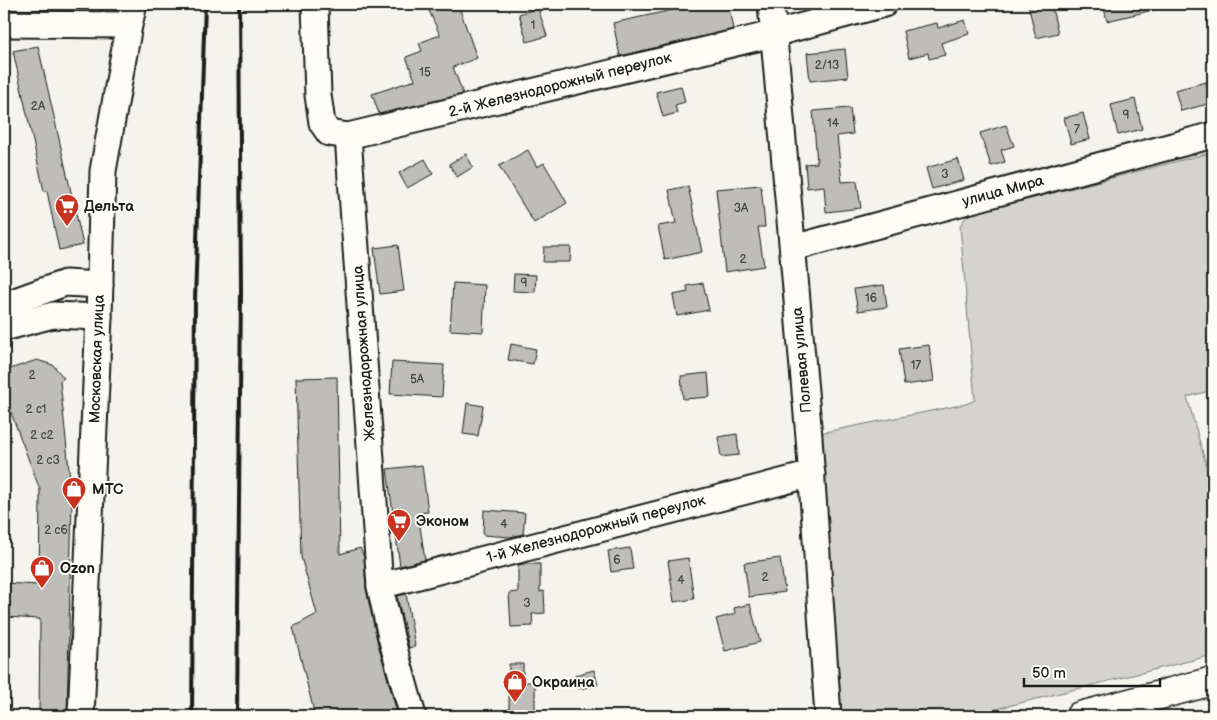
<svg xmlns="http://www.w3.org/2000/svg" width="1217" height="720" font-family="'Balsamiq Sans',sans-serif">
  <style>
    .green { fill: #d4d3cf; stroke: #787876 }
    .building { fill: #bebdba; stroke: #1c1c1c }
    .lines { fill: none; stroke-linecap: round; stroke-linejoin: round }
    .minor-casing { stroke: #1c1c1c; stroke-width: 29 }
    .major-casing { stroke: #1c1c1c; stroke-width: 31 }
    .minor { stroke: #fdfcf7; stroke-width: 25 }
    .major { stroke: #fdfcf7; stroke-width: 28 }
    .rail { stroke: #1c1c1c; stroke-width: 4 }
    .labels { text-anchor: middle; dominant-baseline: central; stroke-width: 4; stroke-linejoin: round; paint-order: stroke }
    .number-label { font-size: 12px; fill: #444 }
    .street-label { font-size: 15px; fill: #1c1c1c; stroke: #fdfcf7 }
    .poi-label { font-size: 15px; font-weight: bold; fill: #1c1c1c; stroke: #fdfcf7; text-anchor: start }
  </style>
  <rect width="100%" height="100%" fill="#f4f3ee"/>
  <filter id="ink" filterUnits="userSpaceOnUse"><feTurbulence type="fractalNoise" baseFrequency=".02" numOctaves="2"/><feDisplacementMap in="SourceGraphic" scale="10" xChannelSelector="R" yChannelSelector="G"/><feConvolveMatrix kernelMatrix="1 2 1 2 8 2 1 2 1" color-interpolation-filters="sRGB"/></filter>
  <g filter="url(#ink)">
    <path class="green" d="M1213,152V390L1187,397L1213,489V655L968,716H842L820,433L966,404L975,400L960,226L967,215Z"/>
    <g class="building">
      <path d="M426,4H458L477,58L453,67L463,94L379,114L372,94L415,80L406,57L422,51L419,43L440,35Z"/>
      <path d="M700,4H728L733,29L620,56L613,23Z"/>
      <path d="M1028,4H1051L1058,33L1036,38Z"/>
      <path d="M1103,4H1157V9L1107,21Z"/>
      <path d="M538,8L547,36L527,42L519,14Z"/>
      <path d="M965,20L969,34L941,43L945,55L929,59L928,53L909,58L903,31L937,23L938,28Z"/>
      <path d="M38,46L83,245L59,250L47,191H44L13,51Z"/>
      <path d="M845,49L848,77L810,81L807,53Z"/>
      <path d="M1206,82L1212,103L1181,111L1175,90Z"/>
      <path d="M681,86L685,102L675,105L677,113L663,117L656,92Z"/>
      <path d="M1135,99L1142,129L1118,135L1111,105Z"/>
      <path d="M850,108L853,134L837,136L842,182L857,181L861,208L826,212L824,186L807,188L805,164L817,163L813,111Z"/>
      <path d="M1083,113L1090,139L1071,144L1064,118Z"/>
      <path d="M1006,125L1014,146L1001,150L1005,162L991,166L980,133Z"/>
      <path d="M528,150L537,167L544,163L567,203L534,223L499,166Z"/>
      <path d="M466,154L473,167L457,177L449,164Z"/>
      <path d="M425,159L433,174L407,188L399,173Z"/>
      <path d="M958,159L964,180L932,189L926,168Z"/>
      <path d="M761,185L765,227H758L764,266L725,272L716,189Z"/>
      <path d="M688,186L702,252L665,260L658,226L676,223L669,190Z"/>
      <path d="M398,245L404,291L380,294L374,248Z"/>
      <path d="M544,247H571L570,262H543Z"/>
      <path d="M514,274L536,275L535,292L513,291Z"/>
      <path d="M453,283L485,285L483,332L450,330Z"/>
      <path d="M703,283L709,310L677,316L673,295L688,292L687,286Z"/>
      <path d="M884,285L887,307L858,311L854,289Z"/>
      <path d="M511,344L536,349L533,364L508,360Z"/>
      <path d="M929,345L934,381L904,385L899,349Z"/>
      <path d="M37,360L53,365L64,378L60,381L72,499L67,716H39L40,619L4,617V583L39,585L40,499V490L4,394V371Z"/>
      <path d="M392,362L444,365L442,397L390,394Z"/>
      <path d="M708,373L710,397L683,399L681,376Z"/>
      <path d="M337,377L340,554L360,548L364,557L366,589L377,640L398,716H315L293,627L317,614L301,557L296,378Z"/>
      <path d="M467,403L483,406L478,436L463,434Z"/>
      <path d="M737,434L739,455L721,457L718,437Z"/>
      <path d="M422,465L428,512L418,513L425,560L400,566L387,469Z"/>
      <path d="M484,510L525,513L523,534L510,537L483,535Z"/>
      <path d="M630,548L633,569L611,572L608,551Z"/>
      <path d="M688,558L694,599L674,602L668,561Z"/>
      <path d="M780,558L785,592L749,597L744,563Z"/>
      <path d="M523,564H540V592L544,591L545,613L532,614L533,626L511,627L509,593L518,592V565Z"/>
      <path d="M406,594L415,646L409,648L397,596Z"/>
      <path d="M750,604L760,642L725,651L716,619L735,614L734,608Z"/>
      <path d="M509,664H523V682H535V711H509Z"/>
      <path d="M594,670L598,685L579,689L575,675Z"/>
    </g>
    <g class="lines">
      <defs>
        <g id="minor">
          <path d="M315,4L318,95L322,123L329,133L348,136L773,34L884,4"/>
          <path d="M771,4L809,437L828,716"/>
          <path d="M4,24L129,25"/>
          <path d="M348,136L380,586L391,637L413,716"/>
          <path d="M793,248L1213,135"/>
          <path d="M4,305L65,283L100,285"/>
          <path d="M4,328L53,315L99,317"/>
          <path d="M380,586L812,474"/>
          <path d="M81,716L99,317L103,171L129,25L134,4"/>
        </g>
        <path id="major" d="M1080,716L1213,681"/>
      </defs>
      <use href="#minor" class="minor-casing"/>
      <use href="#major" class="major-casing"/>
      <use href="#minor" class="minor"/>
      <use href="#major" class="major"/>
      <g class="rail">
        <path d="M192,716L195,300L205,4"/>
        <path d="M237,716L241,290L239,4"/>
      </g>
    </g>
  </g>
  <defs>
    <symbol id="supermarket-pin" viewBox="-11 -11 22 30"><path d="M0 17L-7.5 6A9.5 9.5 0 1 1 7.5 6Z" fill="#c8321e" stroke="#fdfcf7"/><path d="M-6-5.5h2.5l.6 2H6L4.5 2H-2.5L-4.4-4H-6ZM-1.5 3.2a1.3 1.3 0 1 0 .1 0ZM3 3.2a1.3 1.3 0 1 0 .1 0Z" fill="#fff"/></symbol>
    <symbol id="shop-pin" viewBox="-11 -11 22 30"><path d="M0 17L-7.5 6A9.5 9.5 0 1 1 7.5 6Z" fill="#c8321e" stroke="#fdfcf7"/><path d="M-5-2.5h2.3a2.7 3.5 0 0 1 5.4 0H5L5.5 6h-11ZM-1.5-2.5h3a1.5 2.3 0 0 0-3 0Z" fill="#fff"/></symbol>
  </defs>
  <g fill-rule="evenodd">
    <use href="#supermarket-pin" x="53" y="192" width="28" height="38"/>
    <use href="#shop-pin" x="60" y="475" width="28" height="38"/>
    <use href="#supermarket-pin" x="385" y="507" width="28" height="38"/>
    <use href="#shop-pin" x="28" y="554" width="28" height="38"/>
    <use href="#shop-pin" x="501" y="668" width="28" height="38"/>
  </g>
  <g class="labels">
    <g class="number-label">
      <text x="533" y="25">1</text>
      <text x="827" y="65">2/13</text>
      <text x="425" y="72">15</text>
      <text x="38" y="106">2А</text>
      <text x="1126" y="115">9</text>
      <text x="833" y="123">14</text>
      <text x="1077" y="129">7</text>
      <text x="945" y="174">3</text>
      <text x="741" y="208">3А</text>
      <text x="743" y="259">2</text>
      <text x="524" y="283">9</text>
      <text x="871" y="298">16</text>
      <text x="916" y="365">17</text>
      <text x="32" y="375">2</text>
      <text x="417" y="379">5А</text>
      <text x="36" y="409">2 с1</text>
      <text x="42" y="435">2 с2</text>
      <text x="48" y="460">2 с3</text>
      <text x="504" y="524">4</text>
      <text x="56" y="530">2 с6</text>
      <text x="617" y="560">6</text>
      <text x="765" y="577">2</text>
      <text x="681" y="580">4</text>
      <text x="527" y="603">3</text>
    </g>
    <g class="street-label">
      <text transform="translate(560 85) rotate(-14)">2-й Железнодорожный переулок</text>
      <text transform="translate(1003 191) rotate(-15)">улица Мира</text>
      <text transform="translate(364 353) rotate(-94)">Железнодорожная улица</text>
      <text transform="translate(97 359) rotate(-88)">Московская улица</text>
      <text transform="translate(802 360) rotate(-95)">Полевая улица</text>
      <text transform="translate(596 529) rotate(-15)">1-й Железнодорожный переулок</text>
    </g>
    <g class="poi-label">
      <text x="84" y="206">Дельта</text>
      <text x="92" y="489">МТС</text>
      <text x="416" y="521">Эконом</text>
      <text x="60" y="568">Ozon</text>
      <text x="532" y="682">Окраина</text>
    </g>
  </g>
  <rect width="1217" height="720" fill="none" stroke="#fdfcf7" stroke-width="20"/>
  <rect x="10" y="10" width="1197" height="700" fill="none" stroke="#1c1c1c" stroke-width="2" filter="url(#ink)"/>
  <path d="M1024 678v8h136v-8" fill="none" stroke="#1c1c1c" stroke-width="2.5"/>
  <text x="1032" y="678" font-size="15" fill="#1c1c1c" stroke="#fdfcf7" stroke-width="4" paint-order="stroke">50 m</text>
</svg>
